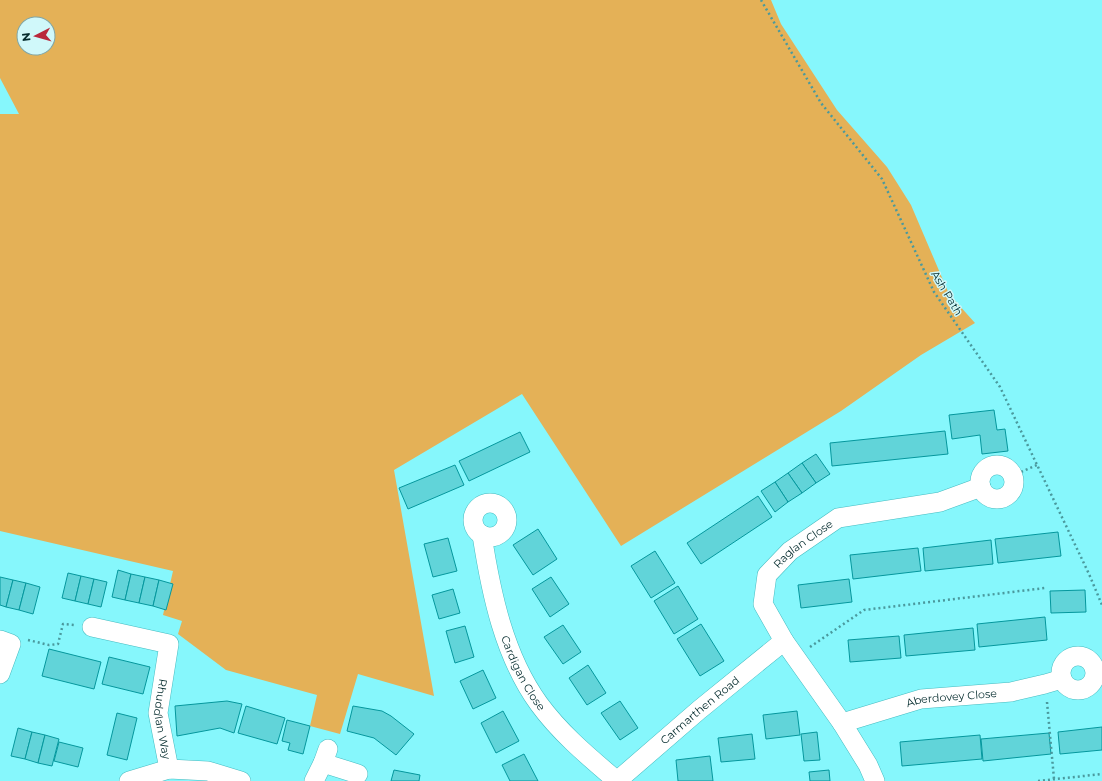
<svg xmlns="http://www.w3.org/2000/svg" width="1102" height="781" font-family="Montserrat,sans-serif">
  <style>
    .green { fill: #e4b157; fill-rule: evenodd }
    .building { fill: #61d4d9; stroke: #05979d }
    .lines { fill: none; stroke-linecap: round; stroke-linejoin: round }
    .street-casing { stroke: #45bbc0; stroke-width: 20 }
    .path { stroke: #4a999d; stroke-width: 2.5; stroke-dasharray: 2 3; stroke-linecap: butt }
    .street { stroke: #fff; stroke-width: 19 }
    .labels { text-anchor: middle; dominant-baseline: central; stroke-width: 3; stroke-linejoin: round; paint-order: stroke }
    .street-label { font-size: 11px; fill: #042b2d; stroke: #d0f8fa }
  </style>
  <rect width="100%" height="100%" fill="#86f7fc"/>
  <path class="green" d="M0,0H771L781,24L837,110L887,167L911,205L949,294L975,323L921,355L841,411L621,546L522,394L394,470L434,696L358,674L340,734L310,726L317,695L226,670L178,634L182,621L163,615L173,571L0,531V114H19L0,78ZM24,24H48V48H24Z"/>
  <g class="building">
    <path d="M994,410L997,430L1005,429L1008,451L982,454L980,435L952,439L949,415Z"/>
    <path d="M945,431L948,454L832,466L830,443Z"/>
    <path d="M520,432L530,452L469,481L459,461Z"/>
    <path d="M816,454L830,474L816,483L802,463Z"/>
    <path d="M802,463L816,483L802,493L788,473Z"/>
    <path d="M455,465L464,485L408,509L399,488Z"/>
    <path d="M788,473L802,493L788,502L775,482Z"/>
    <path d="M775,482L788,502L775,512L761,491Z"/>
    <path d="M758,496L772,517L701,564L687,543Z"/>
    <path d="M538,529L557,559L533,575L513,545Z"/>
    <path d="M1058,532L1061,556L998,563L995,539Z"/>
    <path d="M448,538L457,571L433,577L424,544Z"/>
    <path d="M991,540L993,564L925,571L923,548Z"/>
    <path d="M918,548L921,571L853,579L850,555Z"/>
    <path d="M655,551L675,583L651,598L631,566Z"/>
    <path d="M118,570L131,574L125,600L112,597Z"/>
    <path d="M68,573L81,576L75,601L62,598Z"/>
    <path d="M131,574L145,577L139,603L125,600Z"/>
    <path d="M81,576L94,579L88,604L75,601Z"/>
    <path d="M0,577L13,580L6,607L0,605Z"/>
    <path d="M145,577L159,580L153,606L139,603Z"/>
    <path d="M551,577L569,604L550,617L532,589Z"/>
    <path d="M94,579L107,582L101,607L88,604Z"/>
    <path d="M849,579L852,602L801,608L798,585Z"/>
    <path d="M13,580L26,583L19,610L6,607Z"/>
    <path d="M159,580L173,584L166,610L153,606Z"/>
    <path d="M26,583L40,587L33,614L19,610Z"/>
    <path d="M678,586L698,619L674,634L654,601Z"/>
    <path d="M453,589L460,613L439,619L432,595Z"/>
    <path d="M1085,590L1086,612L1051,613L1050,591Z"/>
    <path d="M1045,617L1047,640L979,647L977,624Z"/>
    <path d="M701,624L724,661L700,676L677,639Z"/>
    <path d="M563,625L581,652L563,664L544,637Z"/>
    <path d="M465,626L474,657L455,663L446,631Z"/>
    <path d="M973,628L975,650L906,656L904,635Z"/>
    <path d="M899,636L901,658L850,662L848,640Z"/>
    <path d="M49,649L101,662L94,689L42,676Z"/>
    <path d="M109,657L150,667L143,694L102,684Z"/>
    <path d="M588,665L606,693L587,705L569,678Z"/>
    <path d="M483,670L496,698L473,709L460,681Z"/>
    <path d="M227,701L242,704L234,733L220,728L177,736L175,706Z"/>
    <path d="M620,701L638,728L620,740L601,713Z"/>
    <path d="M246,706L285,718L277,744L238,733Z"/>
    <path d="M353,706L382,711L391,716L414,734L396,755L374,738L347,731Z"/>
    <path d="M503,711L519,741L496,753L481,723Z"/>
    <path d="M797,711L800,735L766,739L763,715Z"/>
    <path d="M117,713L137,718L127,760L107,755Z"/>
    <path d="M287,720L310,726L303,754L288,750L290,743L282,741Z"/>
    <path d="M1102,727V750L1060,754L1058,732Z"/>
    <path d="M18,728L32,732L25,759L11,756Z"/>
    <path d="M32,732L45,735L38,763L25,759Z"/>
    <path d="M817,732L820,760L804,761L801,734Z"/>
    <path d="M1049,733L1051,754L983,761L981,739Z"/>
    <path d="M752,734L755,759L721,762L718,738Z"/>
    <path d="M45,735L59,739L52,766L38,763Z"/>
    <path d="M980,735L982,759L902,766L900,742Z"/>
    <path d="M59,742L83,748L78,767L54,761Z"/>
    <path d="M524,754L538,781H510L502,765Z"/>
    <path d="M710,756L713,781H678L676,760Z"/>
    <path d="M394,770L420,775L419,781H391Z"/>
    <path d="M829,770L830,781H810L809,772Z"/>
  </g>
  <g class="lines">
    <defs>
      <g id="street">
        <circle cx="997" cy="482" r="17"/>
        <circle cx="490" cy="520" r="17"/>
        <path id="s1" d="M482,535C491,593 504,656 539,704C561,734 589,757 617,781"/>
        <path id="s2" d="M92,627L169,644L158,713L169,769"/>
        <path d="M0,640L11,644L0,674"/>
        <circle cx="1078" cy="673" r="17"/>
        <path id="s3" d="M842,723L921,699L1011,692L1045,684L1062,679"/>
        <path d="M323,763L358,774"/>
        <path d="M129,781L169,769L208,771L241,781"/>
        <path d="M314,781L323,763L328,749"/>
        <path id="s4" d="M617,781L699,710L784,641"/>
        <path id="s5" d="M875,781L868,765L842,723L784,641L763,604L767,575L790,551L838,518L940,502L981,487"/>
      </g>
    </defs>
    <use href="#street" class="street-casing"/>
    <g class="path">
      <path d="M761,0L821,103L882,179L934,292L1000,387L1089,574L1102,605"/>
      <path d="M1012,476L1037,465"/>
      <path d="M28,640L49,645L58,644L63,624L74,625"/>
      <path d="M810,647L864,610L1045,588"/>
      <path d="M1093,681H1102"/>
      <path d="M1047,702L1054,779"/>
      <path d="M1038,781L1102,774"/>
    </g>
    <use href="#street" class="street"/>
  </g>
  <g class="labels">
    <g class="street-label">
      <text transform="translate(947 293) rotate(59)">Ash Path</text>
      <text stroke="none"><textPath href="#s5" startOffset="287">Raglan Close</textPath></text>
      <text stroke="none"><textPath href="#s1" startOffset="145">Cardigan Close</textPath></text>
      <text stroke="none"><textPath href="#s3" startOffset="113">Aberdovey Close</textPath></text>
      <text stroke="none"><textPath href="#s4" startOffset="109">Carmarthen Road</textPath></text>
      <text stroke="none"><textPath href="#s2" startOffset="155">Rhuddlan Way</textPath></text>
    </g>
  </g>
  <g transform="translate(36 36) rotate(264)"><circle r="19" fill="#d0f8fa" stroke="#7ea6a8"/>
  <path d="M0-3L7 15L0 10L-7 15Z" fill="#b9283c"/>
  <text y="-6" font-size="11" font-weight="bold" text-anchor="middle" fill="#042b2d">N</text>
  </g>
</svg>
